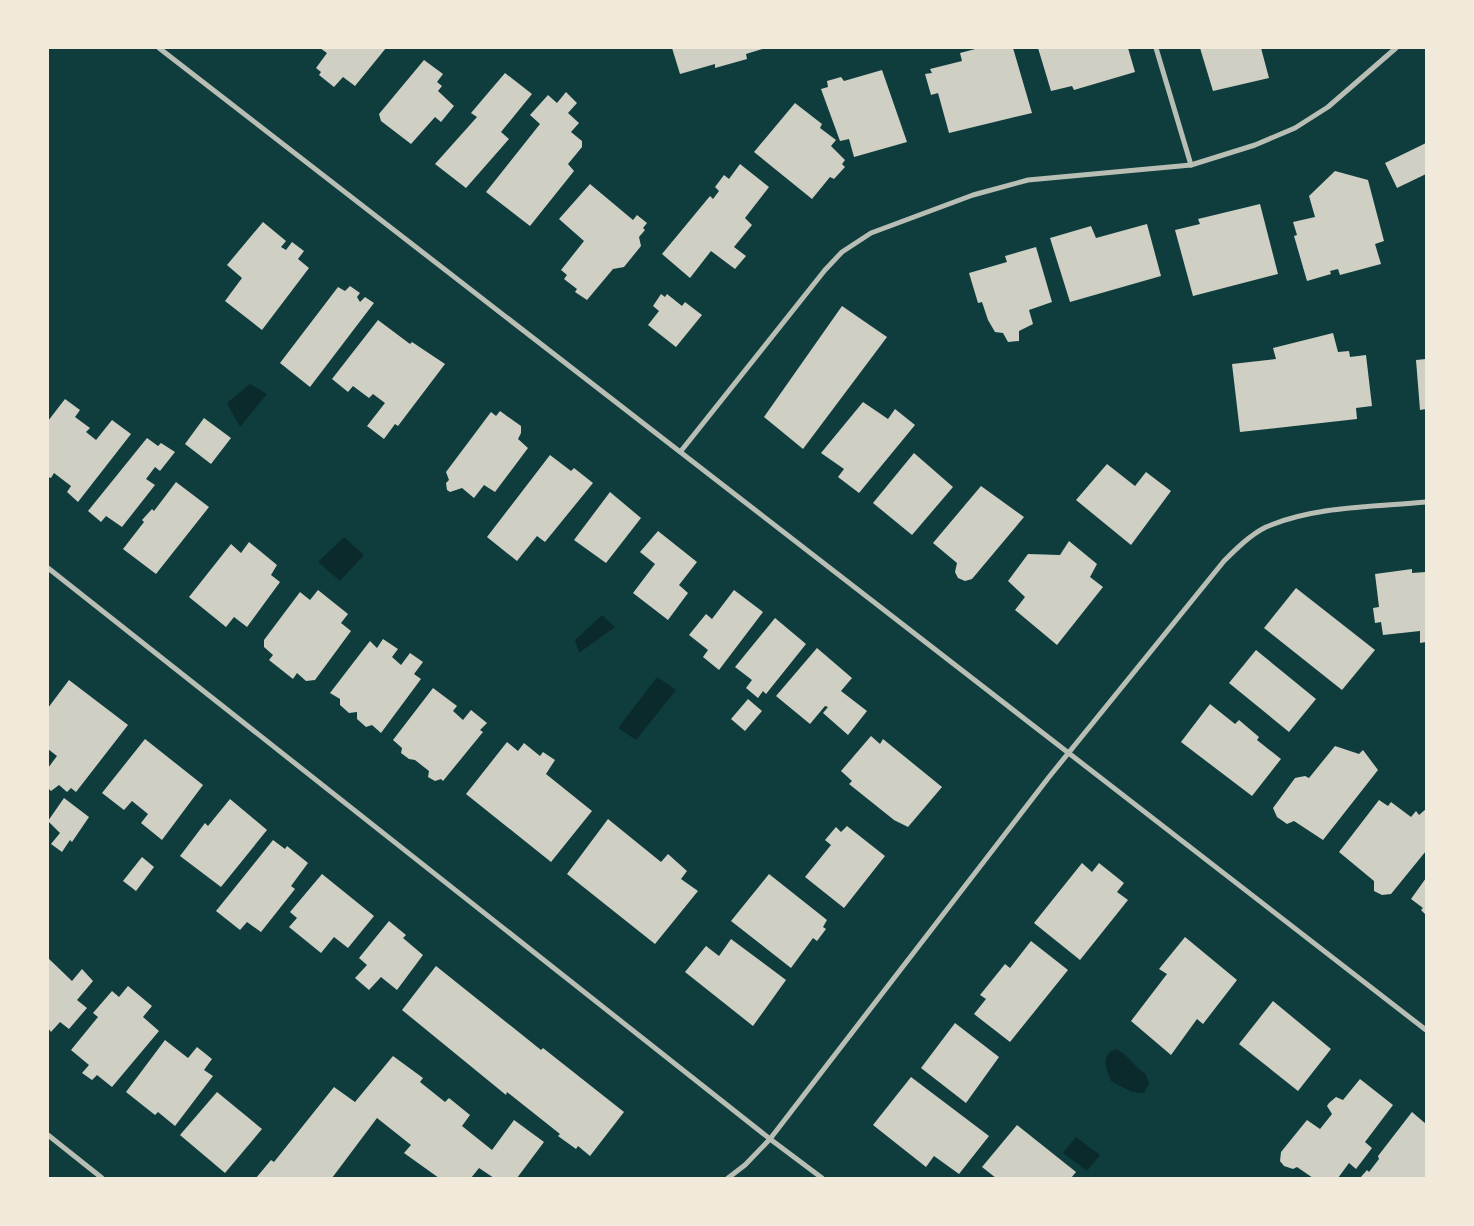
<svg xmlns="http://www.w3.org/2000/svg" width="1474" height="1226" font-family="Cabin,sans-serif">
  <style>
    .water { fill: #0a2a2b }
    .building { fill: #cfcfc3 }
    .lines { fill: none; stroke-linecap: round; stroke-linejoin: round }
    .minor { stroke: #b8beb3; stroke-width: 5 }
  </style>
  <rect width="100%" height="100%" fill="#0f3d3e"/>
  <g class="water">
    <path d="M250,384L267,394L240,427L227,403Z"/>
    <path d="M344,537L364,555L340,581L318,562Z"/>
    <path d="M602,615L615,627L579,653L575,640Z"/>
    <path d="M657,677L676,690L636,740L618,728Z"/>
    <path d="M1116,1049C1129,1055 1134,1067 1146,1074L1149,1084L1144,1093L1132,1092L1111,1081C1106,1068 1100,1055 1116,1049Z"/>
    <path d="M1076,1137L1100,1155L1087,1171L1063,1153Z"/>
  </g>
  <g class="building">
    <path d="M320,48H386L355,86L343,77L334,87L319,75L321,72L316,68L327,53Z"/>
    <path d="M672,48H766L746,54L747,59L715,68V64L680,74Z"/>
    <path d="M979,48H1013L1032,113L949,133L938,93L931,95L925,74L932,73L930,69L962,61L960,53Z"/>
    <path d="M1038,48H1128L1135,72L1074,90L1072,86L1051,91Z"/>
    <path d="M1200,48H1261L1269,78L1213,91Z"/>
    <path d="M424,60L443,74L437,82L442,86L438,91L454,106L441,122L435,117L411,144L381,121L379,114Z"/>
    <path d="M882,70L907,142L854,157L849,139L840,141L821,89L828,87L827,81L841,77L844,81Z"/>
    <path d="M505,73L532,94L501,132L509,139L466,188L435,164L477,117L471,113Z"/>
    <path d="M566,92L577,103L568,113L579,123L571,132L582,141V147L568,164L574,171L530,226L486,192L540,124L530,115L548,95L557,103Z"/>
    <path d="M795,103L822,124L820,128L836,140L831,146L845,160L842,164L845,167L834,179L830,177L812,199L754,152Z"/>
    <path d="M1426,143V174L1397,188L1385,163Z"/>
    <path d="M740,164L769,187L745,218L752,225L734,247L746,256L735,269L711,251L690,278L662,254L710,196L713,199L719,191L715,187L724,175L729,179Z"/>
    <path d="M1335,171L1368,180L1384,241L1375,244L1381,264L1340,275L1338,269L1330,271L1331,274L1307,281L1294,236L1297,235L1293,222L1315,217L1309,196Z"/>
    <path d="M590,184L633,220L637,215L647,223L643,228L645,230L639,237L641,246L624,267L613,269L587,300L575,292L577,289L564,279L567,275L561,270L584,241L559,219Z"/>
    <path d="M1260,204L1278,274L1193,296L1175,230L1200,224L1198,219Z"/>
    <path d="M263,222L286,241L281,247L286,250L292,242L304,251L298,259L309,268L262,330L225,301L242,278L227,265Z"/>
    <path d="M1147,224L1161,276L1070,302L1050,238L1091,226L1096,238Z"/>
    <path d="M1036,247L1052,302L1029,310L1033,324L1019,331V341L1008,342L1003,333L995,332L988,320L982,302L978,303L969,273L1007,262L1005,256Z"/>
    <path d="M350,286L360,293L357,297L360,302L365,297L374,303L310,387L280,363L338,287L345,291Z"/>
    <path d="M661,294L665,297L667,294L682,306L685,302L702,315L676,347L648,325L659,311L653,306Z"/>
    <path d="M842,306L887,337L803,449L764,417Z"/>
    <path d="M378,320L410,344L412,342L445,364L398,426L395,424L384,439L367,426L385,403L373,394L369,398L353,386L348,392L332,379Z"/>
    <path d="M1333,333L1338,352L1349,351L1350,357L1366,355L1372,406L1356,408L1357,419L1240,432L1232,364L1276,359L1273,348Z"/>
    <path d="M1426,359V409L1420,410L1416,360Z"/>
    <path d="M65,399L80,410L75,417L90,428L86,432L96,440L112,420L131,434L78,502L67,492L71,486L54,473L51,478L48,477V421Z"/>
    <path d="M863,402L888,419L895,409L915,425L859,493L838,477L844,469L821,453Z"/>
    <path d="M500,411L521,426V433L518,439L528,448L495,492L484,485L474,498L462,488L450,492L447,490L446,483L449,480L446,472L491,412L496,416Z"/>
    <path d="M204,418L231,438L211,464L185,444Z"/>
    <path d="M147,438L158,446L161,443L175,452L160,471L155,467L146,479L155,485L122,527L106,516L101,522L88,511Z"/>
    <path d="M914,453L953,487L912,535L873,503Z"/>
    <path d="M550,455L571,471L574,468L593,483L545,542L537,536L517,561L487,537Z"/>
    <path d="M1107,464L1135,486L1146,472L1171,491L1131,545L1076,500Z"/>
    <path d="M176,482L209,507L156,574L123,549L144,522L142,520L152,509L154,511Z"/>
    <path d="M981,486L1024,517L972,579L965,581L958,578L955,572L957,563L933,543Z"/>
    <path d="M610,492L641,518L606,563L574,540Z"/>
    <path d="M658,531L697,562L679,585L688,593L668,620L633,593L655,564L640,552Z"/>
    <path d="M1069,541L1097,564L1090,577L1103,587L1057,645L1015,610L1025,597L1008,581L1028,554L1060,555Z"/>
    <path d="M249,542L277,565L271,575L280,582L247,627L234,617L226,627L189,597L231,544L241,553Z"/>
    <path d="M1412,569V573L1426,572V642L1420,643V631L1383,635L1381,622L1375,623L1373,608L1379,607L1375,574Z"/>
    <path d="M1296,588L1375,650L1342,690L1264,628Z"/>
    <path d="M318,590L348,614L341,623L351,631L315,680L306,681L297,673L293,679L269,660L273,655L264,647V640L300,592L310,600Z"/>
    <path d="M734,590L763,612L719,670L703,657L708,650L689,635L706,614L712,619Z"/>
    <path d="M775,618L806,644L766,694L763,691L758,698L746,688L752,680L735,667Z"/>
    <path d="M383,639L398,649L392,657L401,665L410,653L423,662L414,674L421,679L381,733L372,725L366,727L357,719V712L349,713L340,705V699L330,693L370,641L377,648Z"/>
    <path d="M817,648L852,678L841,691L867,711L848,735L823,713L828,707L825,706L810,724L776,696Z"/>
    <path d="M1256,650L1316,699L1289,732L1229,683Z"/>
    <path d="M69,680L128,725L76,792L71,788L67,792L59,785L51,791L48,788V768L57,756L48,749V708Z"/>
    <path d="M433,688L457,706L453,711L463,720L471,710L487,723L480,730L483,732L443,781L441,779L435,781L428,777L429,771L415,760L409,759L401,753L402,748L393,740Z"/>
    <path d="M748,699L762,711L745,731L731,719Z"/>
    <path d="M1210,704L1235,724L1239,720L1259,737L1257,740L1281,759L1252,796L1181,742Z"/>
    <path d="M871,736L880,744L883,739L942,787L908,827L894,820L849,784L852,781L841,771Z"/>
    <path d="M145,739L203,785L162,840L141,823L148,814L132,801L124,810L102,793Z"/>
    <path d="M507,742L518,751L524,743L540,756L543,752L555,760L546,774L592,811L551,862L466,794Z"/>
    <path d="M1335,746L1359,754L1363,750L1378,770L1323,840L1294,821L1287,824L1277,817L1273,808L1295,778L1305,776L1309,778Z"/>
    <path d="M64,798L89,817L72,842L70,840L62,852L51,844L60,833L48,821Z"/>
    <path d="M230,799L267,830L221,887L180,856L205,823L208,826Z"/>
    <path d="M1379,800L1388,806L1391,802L1411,817L1416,811L1419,815L1426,809V851L1391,894L1382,895L1374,891V881L1339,852Z"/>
    <path d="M608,819L661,862L668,854L687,871L681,879L698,891L655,944L567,874Z"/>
    <path d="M847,826L885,856L844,908L805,877L831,845L825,840L836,827L841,832Z"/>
    <path d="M273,840L285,849L287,846L308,863L291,886L295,889L261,932L247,922L240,930L216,911Z"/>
    <path d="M142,857L154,867L136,891L123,881Z"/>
    <path d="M1082,863L1092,872L1099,863L1124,883L1117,892L1128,900L1080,960L1034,923Z"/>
    <path d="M322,874L374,916L348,948L334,937L321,953L289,927L297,918L290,912Z"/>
    <path d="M769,874L827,920L823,927L826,929L817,941L813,938L791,968L731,921Z"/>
    <path d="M1426,878V915L1421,910L1423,908L1411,899Z"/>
    <path d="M389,921L406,935L403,938L423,955L397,990L381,977L369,990L355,978L367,965L359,958Z"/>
    <path d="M1185,937L1237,980L1203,1024L1197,1019L1171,1055L1131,1021L1167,974L1159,969Z"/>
    <path d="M731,939L786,980L753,1026L685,972L706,946L719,956Z"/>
    <path d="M1031,941L1068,970L1010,1042L974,1014L986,999L980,995L1005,964L1010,968Z"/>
    <path d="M48,958L72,981L82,969L93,981L77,1000L87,1008L69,1029L60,1022L51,1032L48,1028Z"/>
    <path d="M436,966L541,1050L543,1048L624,1112L590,1156L578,1146L576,1149L558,1136L560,1134L507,1092L506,1095L402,1010Z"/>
    <path d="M128,986L152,1006L143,1017L159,1031L112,1087L97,1075L92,1080L82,1073L89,1065L71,1050L98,1017L93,1013L112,991L119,997Z"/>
    <path d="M1273,1001L1331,1049L1298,1091L1239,1044Z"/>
    <path d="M955,1023L999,1057L966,1103L921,1068Z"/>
    <path d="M165,1040L188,1058L197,1047L212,1059L204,1070L213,1076L175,1126L158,1112L155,1115L126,1092Z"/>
    <path d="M393,1056L423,1078L420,1082L445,1102L449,1098L470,1115L462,1126L492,1150L514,1120L544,1142L517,1178H494L479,1168L471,1178H439L404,1153L411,1145L377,1118L332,1178H256L271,1160L274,1162L334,1087L355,1102Z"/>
    <path d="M911,1077L989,1136L959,1174L934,1156L926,1167L873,1125Z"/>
    <path d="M1360,1079L1393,1105L1365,1142L1372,1148L1356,1169L1349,1163L1338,1178H1313L1297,1167L1293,1169L1284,1166L1280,1161L1281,1152L1307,1120L1320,1129L1332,1114L1327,1106L1329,1103L1336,1097L1343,1100Z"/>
    <path d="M217,1092L262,1129L225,1173L180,1135Z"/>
    <path d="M1412,1112L1426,1124V1178H1360L1367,1170L1369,1172L1379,1159L1378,1156Z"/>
    <path d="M1017,1125L1076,1172L1071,1178H996L982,1167Z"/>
  </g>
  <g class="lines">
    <g class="minor">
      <path d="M159,48L1426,1030"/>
      <path d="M1156,48L1191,165"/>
      <path d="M681,451L825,270L842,252L871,233L973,195L1028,180L1191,165L1255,145L1295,128L1328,107L1396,48"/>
      <path d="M48,568L770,1139L1049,777L1224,561C1236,549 1250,535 1266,527C1315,506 1374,507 1426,502"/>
      <path d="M48,1135L102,1178"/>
      <path d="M728,1178L745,1165L770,1139L822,1178"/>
    </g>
  </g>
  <rect width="1474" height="1226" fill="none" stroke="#f1e9da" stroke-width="98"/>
</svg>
